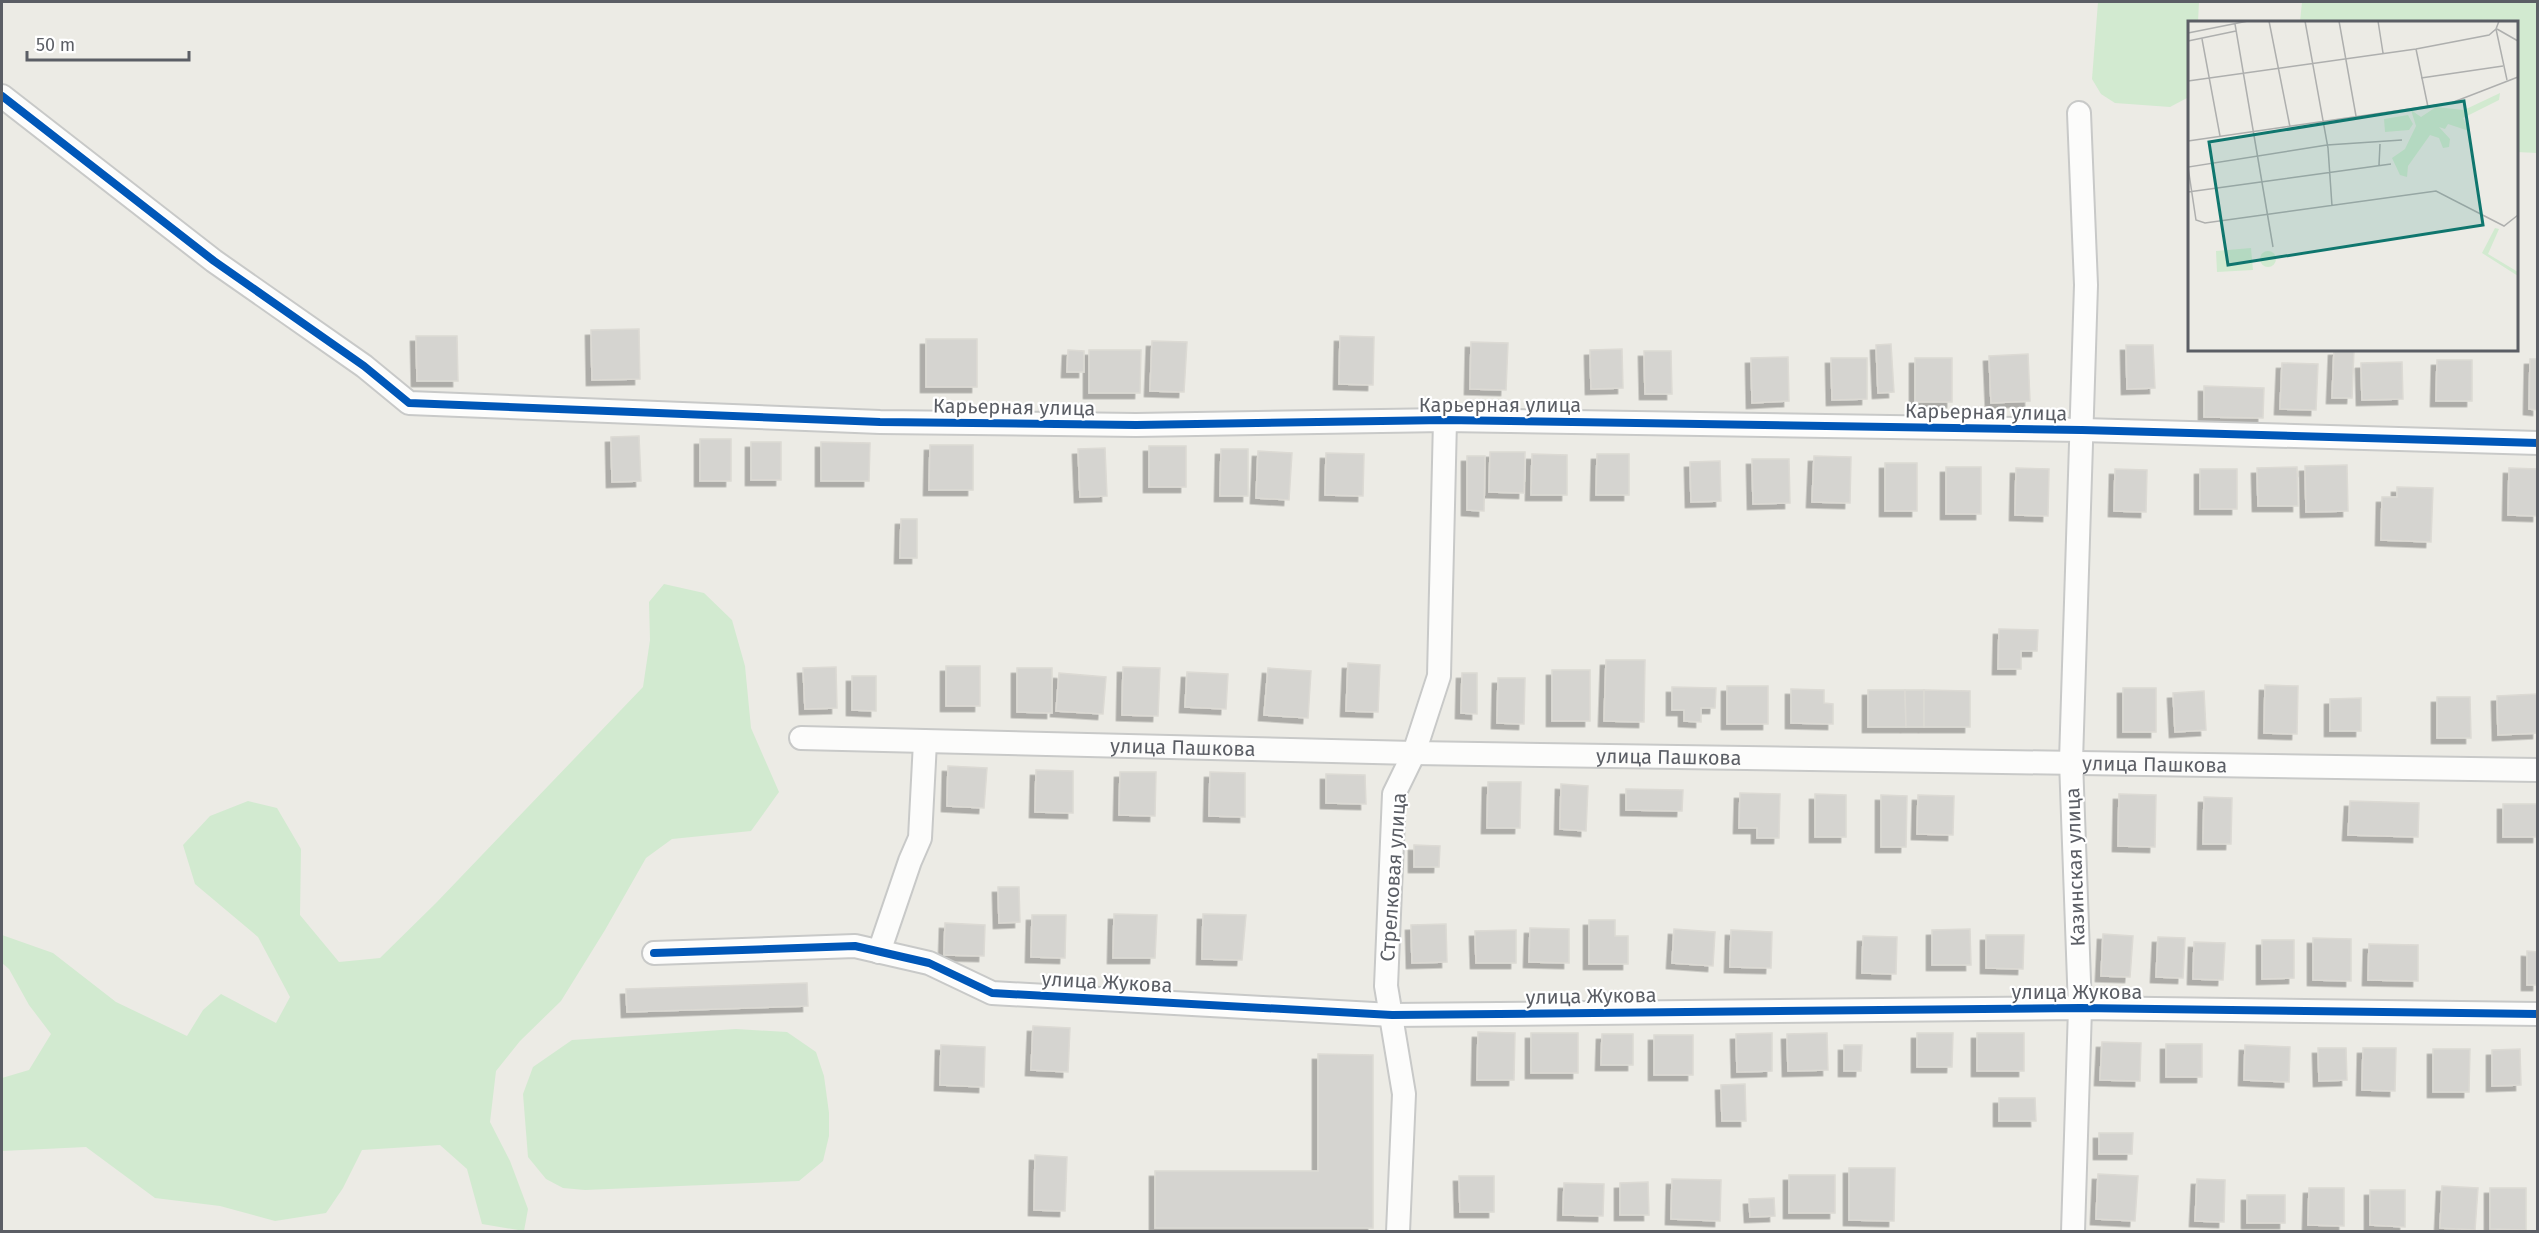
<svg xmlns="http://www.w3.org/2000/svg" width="2539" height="1233" font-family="'Fira Sans',sans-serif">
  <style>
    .green { fill: #d2ead0 }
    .building { fill: #d5d4d0; stroke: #dcdad4; stroke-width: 1.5; filter: url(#shadow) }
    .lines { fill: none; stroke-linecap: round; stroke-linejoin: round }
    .minor-casing { stroke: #c8c9c8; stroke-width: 26 }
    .minor { stroke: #fcfcfb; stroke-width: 22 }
    .cycleway-casing { stroke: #fff; stroke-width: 11 }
    .cycleway { stroke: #0057b8; stroke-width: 8 }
    .labels { text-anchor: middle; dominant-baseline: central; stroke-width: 4.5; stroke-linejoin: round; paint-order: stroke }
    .street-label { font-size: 20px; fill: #5b5e65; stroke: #fff }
    .inset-road { fill: none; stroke: #aeafae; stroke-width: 1.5 }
    .view { fill: #0f766e; fill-opacity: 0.15; stroke: #0f766e; stroke-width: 3 }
    .inset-edge { fill: none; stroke: #5b5e65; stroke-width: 3 }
  </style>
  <defs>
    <filter id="shadow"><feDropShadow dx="-5.5" dy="5.5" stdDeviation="0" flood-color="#0004"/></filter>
  </defs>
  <rect width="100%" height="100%" fill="#ecebe5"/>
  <g class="green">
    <path d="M2098,2H2199L2198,22H2190V93L2187,98L2170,107L2115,103L2101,94L2092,79Z"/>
    <path d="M2302,2H2537V153L2517,152L2516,22H2300Z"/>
    <path d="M664,584L704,593L732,620L745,666L751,728L779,792L751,831L672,839L646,858L605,930L561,1001L520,1041L496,1071L490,1122L510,1161L528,1209L524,1231L482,1224L467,1169L440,1145L362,1150L343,1188L326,1213L275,1221L220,1206L155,1198L86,1147L2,1151V1078L29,1070L51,1034L29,1005L9,969L2,963V935L53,953L116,1002L187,1036L203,1010L221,994L276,1023L290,997L258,937L195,884L183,845L210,816L248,801L277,808L301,849L300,915L339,962L380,958L436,903L643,687L650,640L649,602Z"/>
    <path d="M736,1029L787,1032L816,1052L824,1076L829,1113V1136L823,1161L799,1181L585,1190L563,1188L546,1179L528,1157L523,1094L533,1067L572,1040Z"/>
  </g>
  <g class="building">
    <path d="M639,329L640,379L592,380L591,330Z"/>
    <path d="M416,336H457L458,381H417Z"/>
    <path d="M1340,336L1374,337L1373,385L1339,384Z"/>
    <rect x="926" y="339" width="51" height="48"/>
    <path d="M1152,341L1187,342L1184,392L1150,391Z"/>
    <path d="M1471,342L1508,343L1506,390L1470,389Z"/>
    <path d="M1891,344L1894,392L1878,393L1876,345Z"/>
    <path d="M2126,345H2153L2155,388L2127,389Z"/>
    <path d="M1622,349L1623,388L1591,389L1590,350Z"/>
    <path d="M1068,350L1084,351V372H1067Z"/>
    <path d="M1089,350H1141L1140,393H1089Z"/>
    <path d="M2334,350H2354L2352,398H2332Z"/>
    <path d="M1644,351H1671L1672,394H1645Z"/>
    <path d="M2028,354L2030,401L1991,403L1989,356Z"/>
    <path d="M1788,357L1789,401L1752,403L1751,358Z"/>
    <path d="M1831,358H1867V399L1832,400Z"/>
    <rect x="1915" y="358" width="37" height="44"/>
    <path d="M2530,359H2538V410L2529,409Z"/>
    <path d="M2437,360H2472V401H2436Z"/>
    <path d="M2402,362L2403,399L2362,400L2361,363Z"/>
    <path d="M2282,363L2318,364L2316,410L2280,409Z"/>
    <path d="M2204,386L2264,388L2263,418L2204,417Z"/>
    <path d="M639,436L641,481L612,482L611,437Z"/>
    <rect x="700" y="439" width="31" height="42"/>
    <rect x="751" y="442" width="30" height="38"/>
    <path d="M821,442L870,443L869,481H821Z"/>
    <path d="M930,445H973V490H929Z"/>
    <rect x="1149" y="446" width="37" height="41"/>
    <path d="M1105,448L1107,496L1080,497L1078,449Z"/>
    <path d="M1221,449H1248V496H1220Z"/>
    <path d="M1258,451L1292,453L1289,500L1256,498Z"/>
    <path d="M1490,452H1525L1524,493L1489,492Z"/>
    <path d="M1326,453L1364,454L1363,496L1325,495Z"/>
    <path d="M1532,454L1567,455V495H1531Z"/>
    <path d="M1597,454H1629V495H1596Z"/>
    <path d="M1467,456H1485L1484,511L1467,510Z"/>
    <path d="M1814,456L1851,457L1850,503L1812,502Z"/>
    <path d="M1752,459H1789L1790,503L1753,504Z"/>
    <path d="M1720,461L1721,501L1691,502L1690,462Z"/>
    <rect x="1885" y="463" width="32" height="48"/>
    <path d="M2347,465L2348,511L2306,512L2305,466Z"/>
    <rect x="1946" y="467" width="35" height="47"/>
    <path d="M2297,467L2298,506H2258L2257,468Z"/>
    <path d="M2016,468L2049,469L2048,516L2015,515Z"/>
    <path d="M2509,468L2538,469V516L2508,515Z"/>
    <path d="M2115,469L2147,470L2146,512L2114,511Z"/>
    <rect x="2200" y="469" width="37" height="40"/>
    <path d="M2397,487L2433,488L2431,542L2381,540L2382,497H2397Z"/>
    <path d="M901,519H917V558H900Z"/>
    <path d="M1999,629L2038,630L2037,651H2021V669H1998Z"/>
    <path d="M1606,660H1645L1644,722L1604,721Z"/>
    <path d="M1348,663L1380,665L1378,712L1346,711Z"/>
    <rect x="946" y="666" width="34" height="40"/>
    <path d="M836,667L837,708L805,709L803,668Z"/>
    <path d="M1123,667L1160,668L1158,716L1122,715Z"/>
    <path d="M1017,668H1052V713L1017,712Z"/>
    <path d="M1268,668L1311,671L1308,718L1264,715Z"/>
    <rect x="1552" y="670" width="38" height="51"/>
    <path d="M1187,672L1228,674L1226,709L1185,707Z"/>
    <path d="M1059,673L1106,677L1103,714L1056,711Z"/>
    <path d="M1462,673H1477V714L1461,713Z"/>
    <path d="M852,676H876V711L852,710Z"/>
    <path d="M1498,678H1525L1524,724L1497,723Z"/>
    <path d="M2265,685L2298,686L2297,734L2264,733Z"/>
    <rect x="1727" y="686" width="41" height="38"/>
    <path d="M1672,687L1716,688L1715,708H1701V722L1684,721V710H1672Z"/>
    <rect x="2123" y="688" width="33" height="44"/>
    <path d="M1791,689L1824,690V703L1833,704V724L1791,723Z"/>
    <path d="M1868,690H1905L1906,727H1868Z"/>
    <path d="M1905,690H1924V727H1906Z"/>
    <path d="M1924,690L1970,691V727H1924Z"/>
    <path d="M2204,691L2206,730L2175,732L2173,693Z"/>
    <path d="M2537,694L2538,733L2498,735L2497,696Z"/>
    <path d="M2437,697H2470L2471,738H2437Z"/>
    <path d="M2361,698V731H2330V699Z"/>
    <path d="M948,766L987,768L984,808L947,806Z"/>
    <path d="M1036,770L1073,771V813L1035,812Z"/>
    <path d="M1120,772H1156L1155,816L1119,815Z"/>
    <path d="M1210,772L1245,773V817L1209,816Z"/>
    <path d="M1326,774L1365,775L1366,804L1326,803Z"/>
    <path d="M1488,782H1521L1520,828H1487Z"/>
    <path d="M1561,784L1588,786L1586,831L1560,829Z"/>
    <path d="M1626,789L1683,790L1682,811L1626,810Z"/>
    <path d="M1740,793L1780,794L1779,838H1757V828H1739Z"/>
    <path d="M1815,794L1846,795V837H1815Z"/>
    <path d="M2119,794L2156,795L2155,847L2118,846Z"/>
    <path d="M1881,795L1907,796L1906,847H1881Z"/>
    <path d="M1918,795L1954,796L1953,835L1917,834Z"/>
    <path d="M2204,797L2232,798L2231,844H2203Z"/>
    <path d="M2350,801L2419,803L2418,837L2348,835Z"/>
    <rect x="2503" y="804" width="35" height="33"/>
    <path d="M1414,845L1440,846L1439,867H1414Z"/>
    <path d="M998,887H1019L1020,922L999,923Z"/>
    <path d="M1114,914L1157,915L1155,958H1113Z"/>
    <path d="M1203,914L1246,915L1242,960L1202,959Z"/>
    <path d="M1032,915H1066L1065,958L1031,957Z"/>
    <path d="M1589,920H1615V936H1628V964H1589Z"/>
    <path d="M945,923L985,925L984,956L944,955Z"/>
    <path d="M1446,924L1447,962L1412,963L1411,925Z"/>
    <path d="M1530,928L1569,929V963L1529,962Z"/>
    <path d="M1674,929L1715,932L1713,966L1672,963Z"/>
    <path d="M1970,929L1971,965H1932V930Z"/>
    <path d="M1516,930V963H1476L1475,931Z"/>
    <path d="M1731,930L1772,932L1771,968L1730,967Z"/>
    <path d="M2103,934L2133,936L2130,977L2101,976Z"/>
    <path d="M1986,935H2024L2023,969L1986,968Z"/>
    <path d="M1863,936L1897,937L1896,974L1862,973Z"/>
    <path d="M2158,937L2185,938L2183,978L2156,977Z"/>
    <path d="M2313,938L2351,939V981L2313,980Z"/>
    <path d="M2262,940H2294V978L2262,979Z"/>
    <path d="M2194,942L2225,943L2223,980L2193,979Z"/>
    <path d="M2369,944L2418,945V981L2368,980Z"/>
    <path d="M2527,951L2538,952V985H2527Z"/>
    <path d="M807,983L808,1006L627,1012L626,989Z"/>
    <path d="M1033,1026L1070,1028L1068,1072L1031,1070Z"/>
    <path d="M1478,1032L1515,1033L1514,1080H1477Z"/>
    <rect x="1531" y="1033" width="47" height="40"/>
    <path d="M1772,1033V1071L1737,1072L1736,1034Z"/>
    <path d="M1827,1033L1828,1070L1788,1071L1787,1034Z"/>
    <path d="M1917,1033H1953L1952,1067H1917Z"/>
    <rect x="1977" y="1033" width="47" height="38"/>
    <path d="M1602,1034H1633V1065H1601Z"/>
    <rect x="1654" y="1035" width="39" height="40"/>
    <path d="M2102,1042L2141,1043L2140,1081L2100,1080Z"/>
    <rect x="2166" y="1044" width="36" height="33"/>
    <path d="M941,1045L985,1047L984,1087L940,1085Z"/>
    <path d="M1844,1045H1862L1861,1071H1844Z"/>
    <path d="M2245,1045L2290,1047L2289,1082L2244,1080Z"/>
    <path d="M2318,1048H2346L2347,1080L2319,1081Z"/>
    <path d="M2363,1048H2396L2395,1091L2362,1090Z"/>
    <path d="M2433,1049H2470L2469,1092H2433Z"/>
    <path d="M2520,1049L2521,1085L2492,1086V1050Z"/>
    <path d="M1318,1054L1373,1055V1228H1155V1171H1318Z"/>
    <path d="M1745,1084L1746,1121H1722L1721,1085Z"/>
    <path d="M1999,1098H2035L2036,1121H1999Z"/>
    <path d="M2099,1133H2133L2132,1154H2099Z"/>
    <path d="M1035,1155L1067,1157L1065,1211L1034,1210Z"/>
    <path d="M1849,1168H1895L1894,1221L1849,1220Z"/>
    <path d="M2098,1174L2138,1176L2135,1221L2096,1219Z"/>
    <rect x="1789" y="1175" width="46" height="38"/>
    <path d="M1459,1176H1494V1212H1460Z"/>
    <path d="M1672,1179L1721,1180L1720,1221L1671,1219Z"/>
    <path d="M2197,1179L2225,1180L2224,1222L2195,1221Z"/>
    <path d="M1648,1182L1649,1215H1620V1183Z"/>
    <path d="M1564,1183L1604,1184L1603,1216L1563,1215Z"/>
    <path d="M2442,1186L2478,1188L2475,1230L2440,1228Z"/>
    <path d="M2309,1188H2344V1226L2308,1225Z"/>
    <path d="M2490,1188H2526V1230L2490,1229Z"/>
    <path d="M2370,1190H2405V1227L2370,1225Z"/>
    <rect x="2247" y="1195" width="38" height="28"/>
    <path d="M1774,1198L1775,1216L1750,1217L1749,1199Z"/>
  </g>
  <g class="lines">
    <defs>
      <g id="minor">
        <path d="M2,96L214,261L364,366L409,403L880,422L1136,425L1445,420L2082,430L2538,443"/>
        <path id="s1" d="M801,738L1414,753L2538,770"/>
        <path d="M879,952L910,861L920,838L925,742"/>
        <path d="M654,953L855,946L929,963L992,993L1392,1015L2080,1008L2538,1014"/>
        <path d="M1398,1232L1404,1094L1386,986L1394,794L1414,753L1439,676L1445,420"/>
        <path d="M2073,1232L2080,1008L2071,761L2086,285L2079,113"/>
      </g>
    </defs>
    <use href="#minor" class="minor-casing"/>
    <use href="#minor" class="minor"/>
    <defs>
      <g id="cycleway">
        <path d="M2,96L214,261L364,366L409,403L880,422L1136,425L1445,420L2082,430L2538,443"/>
        <path d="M654,953L855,946L929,963L992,993L1392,1015L2080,1008L2538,1014"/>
      </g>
    </defs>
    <use href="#cycleway" class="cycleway-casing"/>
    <use href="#cycleway" class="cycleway"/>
  </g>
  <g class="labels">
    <g class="street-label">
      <text x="1500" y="405">Карьерная улица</text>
      <text transform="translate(1014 407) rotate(1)">Карьерная улица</text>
      <text transform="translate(1986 412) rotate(1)">Карьерная улица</text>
      <text stroke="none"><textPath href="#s1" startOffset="382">улица Пашкова</textPath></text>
      <text stroke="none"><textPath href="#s1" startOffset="868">улица Пашкова</textPath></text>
      <text stroke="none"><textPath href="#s1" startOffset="1354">улица Пашкова</textPath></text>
      <text transform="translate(2075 867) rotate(-92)">Казинская улица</text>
      <text transform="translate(1393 877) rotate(-86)">Стрелковая улица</text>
      <text transform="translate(1107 982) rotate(3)">улица Жукова</text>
      <text x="2077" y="992">улица Жукова</text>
      <text transform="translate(1591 996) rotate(-1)">улица Жукова</text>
    </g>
  </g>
  <g transform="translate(2188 21)">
    <rect width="330" height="330" fill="#ecebe5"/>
    <path d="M312,72L311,79L275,97L281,110L260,103L257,108L251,106L262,118L261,126L255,127L251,117L242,114L220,145L219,156L212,154L204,137L217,128L228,105L223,89L233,96L248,86L276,89ZM220,94L225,103L221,109L197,111L196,98ZM307,207L311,208L300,233L330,251V255L294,232ZM63,227L65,249L29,251L28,230ZM72 238a8 8 0 1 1 16 0a8 8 0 1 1-16 0Z" fill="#d2ead0"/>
    <path class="inset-road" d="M81,0L102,106M117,0L140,127L144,185M151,0L168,95M190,0L195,32M311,0L308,8L319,59M47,3L85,226M309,8L330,20M0,12L60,0M14,18L32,115M0,20L48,10M228,28L240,86M233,57L315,45M0,60L228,28L301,14L308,8M214,119L139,124L0,146L8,199L17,202L248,170L316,205L330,194M0,120L263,82L330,56M191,144L192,123M0,171L203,143"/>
    <path class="view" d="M276,80L295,204L40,244L21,121Z"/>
    <rect width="330" height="330" class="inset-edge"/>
  </g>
  <rect width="2539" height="1233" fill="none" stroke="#5b5e65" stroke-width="6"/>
  <path d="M27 51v9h162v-9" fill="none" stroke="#5b5e65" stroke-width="3"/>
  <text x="36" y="51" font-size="18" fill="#5b5e65" stroke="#ffffff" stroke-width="4.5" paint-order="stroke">50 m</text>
</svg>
